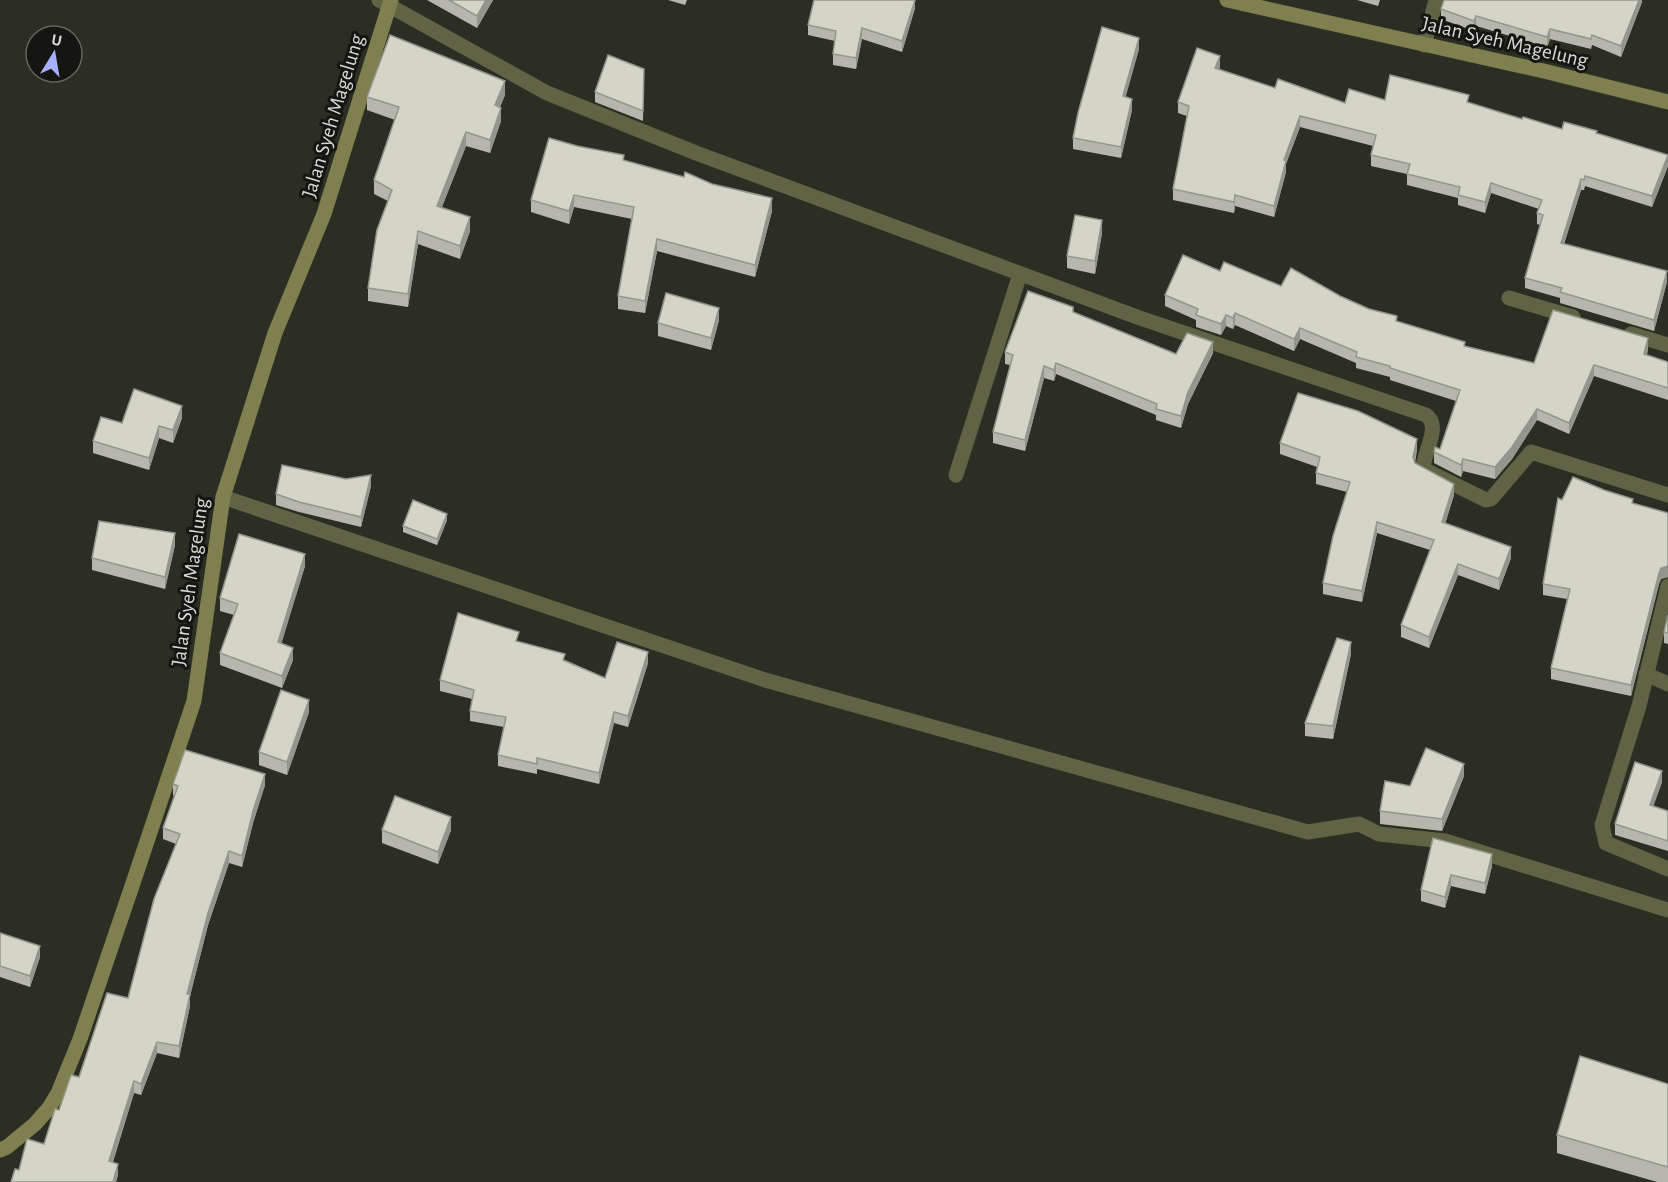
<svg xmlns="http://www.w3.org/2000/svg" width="1668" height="1182" font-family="'Alegreya Sans',sans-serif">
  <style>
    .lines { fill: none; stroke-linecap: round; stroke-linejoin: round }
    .lane { stroke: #616345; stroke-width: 15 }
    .street { stroke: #616345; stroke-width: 15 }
    .secondary { stroke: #7e8050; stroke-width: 15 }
    .wall { fill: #b6b7aa }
    .shaded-wall { fill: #94958b }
    .building { fill: #d4d5c6; stroke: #94958b; stroke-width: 1.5 }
    .labels { text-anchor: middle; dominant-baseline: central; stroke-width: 6; stroke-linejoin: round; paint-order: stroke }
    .street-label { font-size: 21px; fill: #dadbd4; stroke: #151611 }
  </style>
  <rect width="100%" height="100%" fill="#2d2e23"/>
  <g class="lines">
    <path class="lane" d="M1424,45L1436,0"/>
    <g class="street">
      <path d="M379,0L547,93L696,153L1137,317L1426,415C1442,426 1423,453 1423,469L1486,500L1491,499L1531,452L1668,495"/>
      <path d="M1509,298L1573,317"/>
      <path d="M1631,334L1668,345"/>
      <path d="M956,475L1020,274"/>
      <path d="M223,497L765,680L1308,832L1359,824L1379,834L1445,841L1668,910"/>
      <path d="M1668,586L1639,706L1602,825L1606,843L1668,869"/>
      <path d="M1646,674L1668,684"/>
    </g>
    <g class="secondary">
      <path d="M1227,0L1548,72L1668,102"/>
      <path d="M0,1150L7,1147L35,1124L49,1108L58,1093L80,1039L131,889L194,701L223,497L275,333L324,214L391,0"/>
    </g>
  </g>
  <g class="wall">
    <path d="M427,0H493L477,28Z"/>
    <path d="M668,0H687L685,5Z"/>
    <path d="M915,0V8L902,52L862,39L856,69L833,65V54L835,41L808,35V25Z"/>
    <path d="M1357,0H1380L1378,6Z"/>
    <path d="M1642,0V2L1621,57L1592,45L1591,49L1550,39L1547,47L1476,26L1474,31L1441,19V9Z"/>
    <path d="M1139,49L1125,97L1132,110L1121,158L1073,149V138Z"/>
    <path d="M1220,67L1219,69L1275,88L1345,103L1385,100L1469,103L1522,119L1562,129L1597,133L1668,166L1652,207L1585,186L1584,190H1581L1564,244L1667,282L1654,331L1560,303V298L1525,288V278L1540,225L1537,224V213L1539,209L1491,193L1485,213L1458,205V198L1407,185V174L1371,166V155L1373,146L1300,127L1286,164V172L1274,217L1235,206L1234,213L1173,200V189L1187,116L1178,113V102Z"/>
    <path d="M644,79L643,121L595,102V92Z"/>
    <path d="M505,95L500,107L501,121L490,153L466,146L442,207L470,231L460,259L418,244L408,307L368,301V288L388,201L374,194V180L395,120L367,110V97Z"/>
    <path d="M624,160L772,211L755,277L657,251L645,313L618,309V296L632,219L574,207L569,224L531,212V200Z"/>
    <path d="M1102,233L1095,274L1067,268V256Z"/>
    <path d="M1220,271L1281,286L1340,296L1397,321L1465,346L1534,363L1648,349L1647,355L1668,362V400L1594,376L1569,434L1537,420L1512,459L1495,479L1463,471L1461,477L1434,463V452L1440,449L1456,401L1390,380V377L1356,368V363L1300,339L1294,351L1235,325L1233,329L1226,326L1221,335L1196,327V320L1165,306V295Z"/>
    <path d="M1073,312L1176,354L1213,353L1188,404L1181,428L1156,420V415L1056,374L1054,381L1044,378L1025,451L993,443V432L1010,365L1005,364V352Z"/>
    <path d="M719,320L711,350L658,336V323Z"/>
    <path d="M182,418L173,443L159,438L149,470L93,453V441L122,423Z"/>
    <path d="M1280,443L1417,450L1415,463L1454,495L1445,524L1511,558L1499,590L1458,575L1429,648L1401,637V625L1430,550L1377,533L1362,602L1323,594V583L1347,492L1316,484V473L1317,467L1280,454Z"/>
    <path d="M371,486L361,527L299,512L276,505V494Z"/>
    <path d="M1562,500L1633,503L1668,513V577L1661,579L1659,584L1631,696L1551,679V668L1567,599L1543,595V584Z"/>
    <path d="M447,520L437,545L403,532V526Z"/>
    <path d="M175,545L165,589L92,570V558Z"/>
    <path d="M305,566L281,643L293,660L282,688L220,665V653L234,615L220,611V598Z"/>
    <path d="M1668,615V644L1664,643V632Z"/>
    <path d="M519,642L565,660L605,678L648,663L628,727L614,723L599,784L537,769V774L498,766V755L504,727L470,721V711L472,699L440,691V680Z"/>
    <path d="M1351,654L1333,739L1305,736V723Z"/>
    <path d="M309,712L287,775L259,765V752Z"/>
    <path d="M1464,776L1442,831L1380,824V811L1410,786Z"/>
    <path d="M1662,782L1653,806L1668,811V851L1615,835V824Z"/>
    <path d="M173,784L265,785L253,823L242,867L229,863L208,925L190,996V1006L179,1058L157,1053L141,1095L134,1093L113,1162L118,1175L116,1182H11L19,1170L44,1144L59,1110L128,998L176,844L163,839V828L174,796L173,795Z"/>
    <path d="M382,830H451L438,864L382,843Z"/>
    <path d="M1433,838L1492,866L1485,894L1451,886L1445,908L1421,901V890Z"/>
    <path d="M0,933L40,957L30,987L0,977Z"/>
    <path d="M1668,1084V1182H1657L1557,1153V1135Z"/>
  </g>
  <g class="shaded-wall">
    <path d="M486,0H493L477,28V16Z"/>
    <path d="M915,0V8L902,52V41Z"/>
    <path d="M1639,0H1642V2L1621,57V46Z"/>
    <path d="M1476,16V26L1474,31V21Z"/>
    <path d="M862,28V39L856,69V58Z"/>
    <path d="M1550,29V39L1547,47V37Z"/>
    <path d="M1139,38V49L1123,107V96Z"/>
    <path d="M1220,56V67L1215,79V68Z"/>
    <path d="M505,81V95L495,119V105Z"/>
    <path d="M1132,99V110L1121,158V147Z"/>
    <path d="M501,108V121L490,153V140Z"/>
    <path d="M1300,116V127L1286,164V172L1274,217V206L1284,160Z"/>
    <path d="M466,132V146L437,219V206Z"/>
    <path d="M1668,155V166L1652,207V196Z"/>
    <path d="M1581,179V190L1561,254V243Z"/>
    <path d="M1491,183V193L1485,213V202Z"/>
    <path d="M574,195V207L569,224V211Z"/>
    <path d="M1235,195V206L1234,213V202Z"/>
    <path d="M772,198V211L755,277V265Z"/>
    <path d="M470,217V231L460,259V246Z"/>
    <path d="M1102,220V233L1095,274V261Z"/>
    <path d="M418,231V244L408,307V294Z"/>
    <path d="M657,239V251L645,313V301Z"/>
    <path d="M1667,271V282L1654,331V320Z"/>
    <path d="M719,308V320L711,350V338Z"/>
    <path d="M1235,313V325L1233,329V318Z"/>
    <path d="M1226,315V326L1221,335V324Z"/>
    <path d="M1300,328V339L1294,351V339Z"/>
    <path d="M1648,338V349L1644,366V354Z"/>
    <path d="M1213,342V353L1188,404L1181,428V416L1188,392Z"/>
    <path d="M1056,363V374L1054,381V370Z"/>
    <path d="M1594,365V376L1569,434V423Z"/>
    <path d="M1044,366V378L1025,451V440Z"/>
    <path d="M182,406V418L173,443V430Z"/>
    <path d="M1537,409V420L1512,459L1495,479V467Z"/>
    <path d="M159,426V438L149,470V458Z"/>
    <path d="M1417,439V450L1413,468V457Z"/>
    <path d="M1463,459V471L1461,477V465Z"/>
    <path d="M371,475V486L361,527V517Z"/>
    <path d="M1454,484V495L1442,534V522Z"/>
    <path d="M447,514V520L437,545V539Z"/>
    <path d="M1377,522V533L1362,602V591Z"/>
    <path d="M175,533V545L165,589V577Z"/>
    <path d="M1511,547V558L1499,590V579Z"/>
    <path d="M305,554V566L278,655V642Z"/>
    <path d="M1458,564V575L1429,648V637Z"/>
    <path d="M1668,566V577L1661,579L1659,584L1631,696V685L1659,573L1661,568Z"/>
    <path d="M1351,642V654L1333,739V726Z"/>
    <path d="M293,648V660L282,688V676Z"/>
    <path d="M648,652V663L628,727V716Z"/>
    <path d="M309,700V712L287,775V762Z"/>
    <path d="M614,712V723L599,784V773Z"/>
    <path d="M1464,764V776L1442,831V819Z"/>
    <path d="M1662,771V782L1650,816V805Z"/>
    <path d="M265,774V785L253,823L242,867V856L253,811Z"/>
    <path d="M451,817V830L438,864V852Z"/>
    <path d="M229,851V863L208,925L190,996V1006L179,1058V1046L187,994L208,913Z"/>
    <path d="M1492,854V866L1485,894V883Z"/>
    <path d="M1451,875V886L1445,908V897Z"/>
    <path d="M40,946V957L30,987V976Z"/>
    <path d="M157,1042V1053L141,1095V1084Z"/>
    <path d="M134,1081V1093L109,1173V1161Z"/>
    <path d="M118,1164V1175L116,1182H113Z"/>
  </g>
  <g class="building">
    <path d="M449,0H486L477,16Z"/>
    <path d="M814,0H915L902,41L862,28L856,58L833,54L836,31L808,25Z"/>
    <path d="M1444,0H1639L1621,46L1592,35L1591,39L1550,29L1547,37L1476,16L1474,21L1441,9Z"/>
    <path d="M1102,27L1139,38L1123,96L1132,99L1121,147L1073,138L1078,113Z"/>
    <path d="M390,35L505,81L495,105L501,108L490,140L466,132L437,206L470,217L460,246L418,231L408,294L368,288L377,230L392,190L374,180L399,107L367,97Z"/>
    <path d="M1197,48L1220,56L1215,68L1275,88L1278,79L1345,103L1349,89L1385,100L1390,75L1469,95L1467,102L1522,119L1523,117L1562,129L1564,122L1597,131L1596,133L1668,155L1652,196L1585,176L1584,180L1581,179L1561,243L1667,271L1654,320L1560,292L1562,288L1525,278L1543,215L1537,213L1542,200L1491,183L1485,202L1458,195L1460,187L1407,174L1410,164L1371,155L1376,135L1300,116L1284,160L1286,161L1274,206L1235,195L1234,202L1173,189L1189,106L1178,102Z"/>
    <path d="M608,55L644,69L643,111L595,92Z"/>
    <path d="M549,138L577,146L624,155L623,160L684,177L685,172L712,184L772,198L755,265L657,239L645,301L618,296L634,207L574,195L569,211L531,200Z"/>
    <path d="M1075,215L1102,220L1095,261L1067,256Z"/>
    <path d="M1183,255L1220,271L1224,262L1281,286L1291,268L1340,296L1369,309L1397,316L1396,321L1465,342L1464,346L1534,363L1553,310L1648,338L1644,354L1668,362V388L1594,365L1569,423L1537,409L1512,447L1495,467L1463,459L1461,465L1434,452L1435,447L1440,449L1460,390L1390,368V366L1356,357L1357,352L1300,328L1294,339L1235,313L1233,318L1226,315L1221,324L1196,315L1198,309L1165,295Z"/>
    <path d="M1028,291L1073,307V312L1176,354L1187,333L1213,342L1188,392L1181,416L1156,409L1157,404L1056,363L1054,370L1044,366L1025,440L993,432L1013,355L1005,352Z"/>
    <path d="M666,293L719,308L711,338L658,323Z"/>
    <path d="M134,389L182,406L173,430L159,426L149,458L93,441L101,417L122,423Z"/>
    <path d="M1298,393L1358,411L1417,439L1413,457L1415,463L1454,484L1442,522L1511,547L1499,579L1458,564L1429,637L1401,625L1434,540L1377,522L1362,591L1323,583L1333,536L1350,482L1316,473L1320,457L1280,443Z"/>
    <path d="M282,465L346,479L371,475L361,517L299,502L276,494Z"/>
    <path d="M1573,477L1604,490L1633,499L1632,503L1668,513V566L1661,568L1659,573L1631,685L1551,668L1570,589L1543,584L1558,498L1562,500Z"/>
    <path d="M413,500L447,514L437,539L403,526Z"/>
    <path d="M99,521L175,533L165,577L92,558Z"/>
    <path d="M239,534L305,554L278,642L293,648L282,676L220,653L238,604L220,598Z"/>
    <path d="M458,613L519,632L516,641L565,654L563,660L605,678L617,642L648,652L628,716L614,712L599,773L537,758V764L498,755L506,717L470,711L474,690L440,680Z"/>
    <path d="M1668,615V633L1664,632Z"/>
    <path d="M1337,638L1351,642L1333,726L1305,723Z"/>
    <path d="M281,690L309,700L287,762L259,752Z"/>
    <path d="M1426,748L1464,764L1442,819L1380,811L1385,781L1410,786Z"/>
    <path d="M185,750L265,774L253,811L242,856L229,851L208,913L187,994H190L179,1046L157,1042L141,1084L134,1081L109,1161L118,1164L113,1182H11L15,1169L19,1170L27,1139L44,1144L55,1109L59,1110L71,1075L79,1077L107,993L128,998L154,899L180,834L163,828L178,786L173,784Z"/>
    <path d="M1635,762L1662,771L1650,805L1668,811V841L1615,824Z"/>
    <path d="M395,796L451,817L438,852L382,830Z"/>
    <path d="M1433,838L1492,854L1485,883L1451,875L1445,897L1421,890Z"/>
    <path d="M0,933L40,946L30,976L0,966Z"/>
    <path d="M1580,1056L1668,1084V1167L1557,1135Z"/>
  </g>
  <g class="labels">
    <g class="street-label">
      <text transform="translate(1505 42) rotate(13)">Jalan Syeh Magelung</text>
      <text transform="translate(333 116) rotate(-73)">Jalan Syeh Magelung</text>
      <text transform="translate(190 582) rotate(-82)">Jalan Syeh Magelung</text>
    </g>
  </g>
  <g transform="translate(54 54) rotate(11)"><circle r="28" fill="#151611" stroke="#64655f" stroke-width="1.5"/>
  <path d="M0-4.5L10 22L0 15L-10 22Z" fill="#a5b1fc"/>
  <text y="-9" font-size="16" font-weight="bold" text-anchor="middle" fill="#dadbd4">U</text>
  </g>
</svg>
